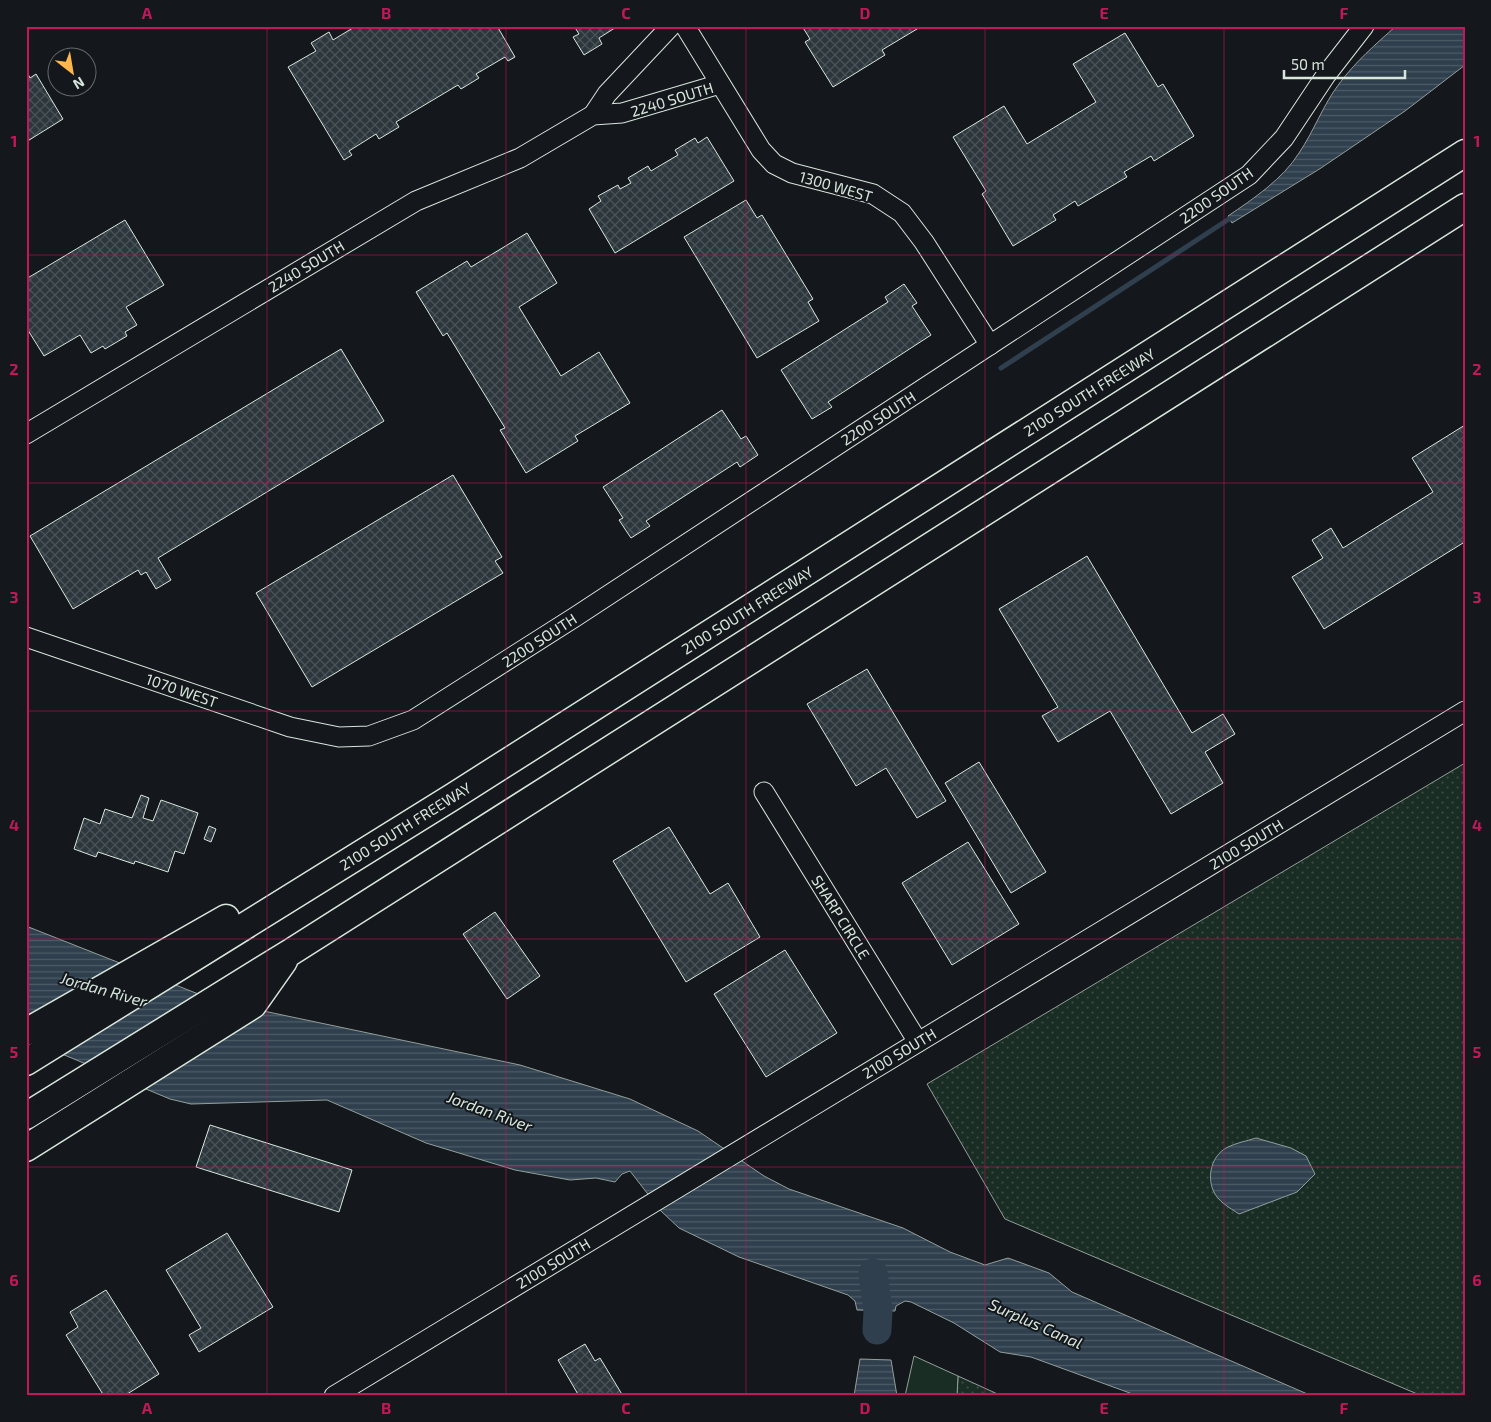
<svg xmlns="http://www.w3.org/2000/svg" width="1491" height="1422" font-family="'Exo 2',sans-serif">
  <style>
    .grass { fill: url(#grass-dots); stroke: #939e99 }
    .park { fill: #1a2d24; stroke: #939e99 }
    .water { fill: url(#water-rules); stroke: #939e99 }
    .lines { fill: none; stroke-linecap: round; stroke-linejoin: round }
    .stream { stroke: #2f3f4d; stroke-width: 5 }
    .river { stroke: #2f3f4d; stroke-width: 29 }
    .building { fill: url(#building-cross-hatch); stroke: #d8e6dc }
    .minor-casing { stroke: #d8e6dc; stroke-width: 21 }
    .highway-casing { stroke: #d8e6dc; stroke-width: 29 }
    .minor { stroke: #14181c; stroke-width: 19 }
    .highway { stroke: #14181c; stroke-width: 26 }
    .grid { fill: none; stroke: #c2185b; stroke-width: 1; stroke-opacity: 0.55 }
    .labels { text-anchor: middle; dominant-baseline: central; stroke-width: 4; stroke-linejoin: round; paint-order: stroke }
    .street-label { font-size: 15px; fill: #d8e6dc; stroke: #14181c }
    .water-label { font-size: 16px; font-style: italic; fill: #d8e6dc; stroke: #14181c }
    .neatline { fill: none; stroke: #c2185b; stroke-width: 2 }
    .grid-label { font-size: 16px; text-anchor: middle; font-weight: bold; fill: #c2185b }
  </style>
  <defs>
    <pattern id="grass-dots" width="8" height="8" patternUnits="userSpaceOnUse" patternTransform="scale(1.25)"><rect width="8" height="8" fill="#1a2d24"/><path d="M2 2h.1M6 6h.1" fill="none" stroke="#3b4b43" stroke-width="1.8" stroke-linecap="round"/></pattern>
    <pattern id="water-rules" width="6" height="5" patternUnits="userSpaceOnUse" patternTransform="scale(1.25)"><rect width="6" height="5" fill="#2f3f4d"/><path d="M0 2.5h6" fill="none" stroke="#4c5b66"/></pattern>
    <pattern id="building-cross-hatch" width="8" height="8" patternUnits="userSpaceOnUse" patternTransform="scale(1.25)"><rect width="8" height="8" fill="#2c363c"/><path d="M0 0l8 8M0 8l8-8" fill="none" stroke="#4a5358"/></pattern>
  </defs>
  <rect width="100%" height="100%" fill="#14181c"/>
  <g class="grass">
    <path d="M1465,763V1396H1422L1005,1219L927,1084Z"/>
    <path d="M958,1376L1002,1396H957Z"/>
  </g>
  <path class="park" d="M914,1356L958,1376L957,1396H905Z"/>
  <g class="water">
    <path d="M1396,26H1465V65L1405,111L1321,168L1232,223L1228,216C1253,199 1283,179 1299,153C1314,131 1323,105 1339,84C1355,62 1376,44 1396,26Z"/>
    <path d="M26,926L216,1001L520,1065L630,1099L698,1131L764,1176L789,1189L903,1228L950,1252L985,1265L1008,1258L1049,1273L1072,1292L1312,1396H1138L1031,1357L1000,1352L954,1323L911,1302L905,1301L896,1306L895,1311L857,1310L855,1301L848,1295L739,1257L679,1228L661,1211L630,1171L622,1174L615,1182L596,1178L570,1180L515,1170L426,1143L327,1100L191,1104L170,1099L26,1039Z"/>
    <path d="M1256,1138L1291,1148L1306,1156L1315,1174L1297,1192L1239,1214C1230,1208 1217,1201 1213,1190C1207,1175 1212,1156 1226,1148C1235,1143 1247,1141 1256,1138Z"/>
    <path d="M860,1359L891,1360L897,1396H854Z"/>
  </g>
  <g class="lines">
    <path class="stream" d="M1001,368L1229,219"/>
    <path class="river" d="M873,1273L878,1311L877,1330"/>
  </g>
  <g class="building">
    <path d="M356,26H497L515,57L508,61L505,57L476,74L479,78L461,89L458,85L396,122L399,127L379,139L376,134L349,151L352,155L344,160L288,67L316,51L311,43L329,32L333,40Z"/>
    <path d="M574,26H618L599,38L602,44L584,55L573,37L579,34Z"/>
    <path d="M802,26H922L882,50L885,55L833,87L805,42L810,39Z"/>
    <path d="M1125,33L1158,87L1163,84L1194,136L1154,161L1151,156L1124,172L1127,177L1078,206L1075,201L1053,215L1056,220L1013,246L982,194L986,191L953,137L1004,106L1027,144L1096,102L1073,64Z"/>
    <path d="M27,72L30,78L36,74L63,119L26,142Z"/>
    <path d="M707,137L734,181L615,253L589,209L601,201L598,196L618,185L620,189L631,183L628,178L648,166L651,171L678,155L675,150L695,138L698,143Z"/>
    <path d="M746,200L757,218L762,215L813,299L808,302L819,321L757,358L684,237Z"/>
    <path d="M125,220L164,285L126,307L137,325L125,332L127,336L105,349L103,346L91,353L80,335L44,356L26,327V279Z"/>
    <path d="M527,233L557,283L519,307L561,376L599,352L630,403L575,436L578,441L526,473L500,430L505,428L447,333L443,336L416,292L467,261L471,267Z"/>
    <path d="M904,284L917,303L912,306L931,335L828,402L832,407L812,419L781,370L888,302L885,297Z"/>
    <path d="M341,349L384,421L158,558L171,580L156,589L146,572L141,575L138,570L73,609L30,536Z"/>
    <path d="M722,410L741,439L746,436L758,455L740,467L737,462L646,521L650,526L631,538L619,520L623,518L603,487Z"/>
    <path d="M1465,425V546L1463,543L1324,629L1292,577L1323,558L1312,540L1331,528L1343,548L1433,492L1412,458Z"/>
    <path d="M453,475L502,557L495,561L503,573L312,687L256,593Z"/>
    <path d="M1087,556L1192,733L1223,714L1235,734L1205,752L1223,783L1171,814L1110,711L1058,742L1042,716L1058,707L999,609Z"/>
    <path d="M867,669L946,801L917,818L886,768L856,786L807,704Z"/>
    <path d="M979,762L1046,872L1011,893L945,783Z"/>
    <path d="M141,795L149,798L143,818L153,821L161,800L198,813L184,854L175,851L168,872L135,861L134,864L98,852L96,857L74,849L84,818L100,824L105,809L132,818Z"/>
    <path d="M209,826L216,829L211,842L204,839Z"/>
    <path d="M669,827L710,894L728,883L760,937L686,982L613,861Z"/>
    <path d="M968,842L1019,924L952,965L902,883Z"/>
    <path d="M495,912L540,976L507,999L463,934Z"/>
    <path d="M785,950L837,1033L766,1077L714,994Z"/>
    <path d="M210,1125L352,1170L339,1212L196,1167Z"/>
    <path d="M227,1233L273,1307L199,1352L189,1335L201,1328L166,1270Z"/>
    <path d="M106,1290L159,1374L124,1396H104L66,1335L78,1327L70,1312Z"/>
    <path d="M585,1344L595,1361L600,1358L623,1396H579L558,1360Z"/>
  </g>
  <g class="lines">
    <defs>
      <g id="minor">
        <path d="M685,26L761,150L774,164L792,173L873,194L902,213L924,242L990,345"/>
        <path d="M593,115L607,94L671,26"/>
        <path d="M26,434L416,201L520,158L593,115L622,113L720,84"/>
        <path d="M26,637L290,727L339,737L369,736L413,720L575,617L1249,175L1284,138L1326,75L1364,26"/>
        <path d="M764,792L918,1042"/>
        <path d="M334,1396L1465,711"/>
      </g>
      <g id="highway">
        <path d="M26,1032L226,918"/>
        <path d="M26,1062L454,796L1465,153"/>
        <path d="M26,1116L291,952L1465,207"/>
        <path d="M26,1148L253,1005L284,961"/>
      </g>
    </defs>
    <use href="#minor" class="minor-casing"/>
    <use href="#highway" class="highway-casing"/>
    <use href="#minor" class="minor"/>
    <use href="#highway" class="highway"/>
  </g>
  <path class="grid" d="M267,26V1396M506,26V1396M746,26V1396M985,26V1396M1224,26V1396M26,255H1465M26,483H1465M26,711H1465M26,939H1465M26,1167H1465"/>
  <g class="labels">
    <g class="street-label">
      <text transform="translate(672 99) rotate(-17)">2240 SOUTH</text>
      <text transform="translate(836 186) rotate(16)">1300 WEST</text>
      <text transform="translate(1216 195) rotate(-35)">2200 SOUTH</text>
      <text transform="translate(306 266) rotate(-31)">2240 SOUTH</text>
      <text transform="translate(1089 392) rotate(-32)">2100 SOUTH FREEWAY</text>
      <text transform="translate(878 418) rotate(-33)">2200 SOUTH</text>
      <text transform="translate(747 610) rotate(-32)">2100 SOUTH FREEWAY</text>
      <text transform="translate(539 640) rotate(-33)">2200 SOUTH</text>
      <text transform="translate(182 690) rotate(19)">1070 WEST</text>
      <text transform="translate(405 826) rotate(-32)">2100 SOUTH FREEWAY</text>
      <text transform="translate(1246 844) rotate(-31)">2100 SOUTH</text>
      <text transform="translate(841 917) rotate(58)">SHARP CIRCLE</text>
      <text transform="translate(899 1053) rotate(-31)">2100 SOUTH</text>
      <text transform="translate(553 1263) rotate(-31)">2100 SOUTH</text>
    </g>
    <g class="water-label">
      <text transform="translate(104 989) rotate(16)">Jordan River</text>
      <text transform="translate(490 1111) rotate(20)">Jordan River</text>
      <text transform="translate(1036 1323) rotate(24)">Surplus Canal</text>
    </g>
  </g>
  <rect width="1491" height="1422" fill="none" stroke="#14181c" stroke-width="55"/>
  <g transform="translate(72 72) rotate(149)"><circle r="24" fill="#14181c" stroke="#626a69"/>
  <path d="M0-4L9 19L0 12L-9 19Z" fill="#ffb74d"/>
  <text y="-8" font-size="14" font-weight="bold" text-anchor="middle" fill="#d8e6dc">N</text>
  </g>
  <path d="M1284 70v8h121v-8" fill="none" stroke="#d8e6dc" stroke-width="2.5"/>
  <text x="1291" y="70" font-size="15" fill="#d8e6dc" stroke="#14181c" stroke-width="4" paint-order="stroke">50 m</text>
  <rect x="28" y="28" width="1436" height="1366" class="neatline"/>
  <g class="grid-label">
    <text x="147" y="19">A</text>
    <text x="386" y="19">B</text>
    <text x="626" y="19">C</text>
    <text x="865" y="19">D</text>
    <text x="1104" y="19">E</text>
    <text x="1344" y="19">F</text>
    <text x="14" y="147">1</text>
    <text x="1477" y="147">1</text>
    <text x="14" y="375">2</text>
    <text x="1477" y="375">2</text>
    <text x="14" y="603">3</text>
    <text x="1477" y="603">3</text>
    <text x="14" y="831">4</text>
    <text x="1477" y="831">4</text>
    <text x="14" y="1058">5</text>
    <text x="1477" y="1058">5</text>
    <text x="14" y="1286">6</text>
    <text x="1477" y="1286">6</text>
    <text x="147" y="1414">A</text>
    <text x="386" y="1414">B</text>
    <text x="626" y="1414">C</text>
    <text x="865" y="1414">D</text>
    <text x="1104" y="1414">E</text>
    <text x="1344" y="1414">F</text>
  </g>
</svg>
